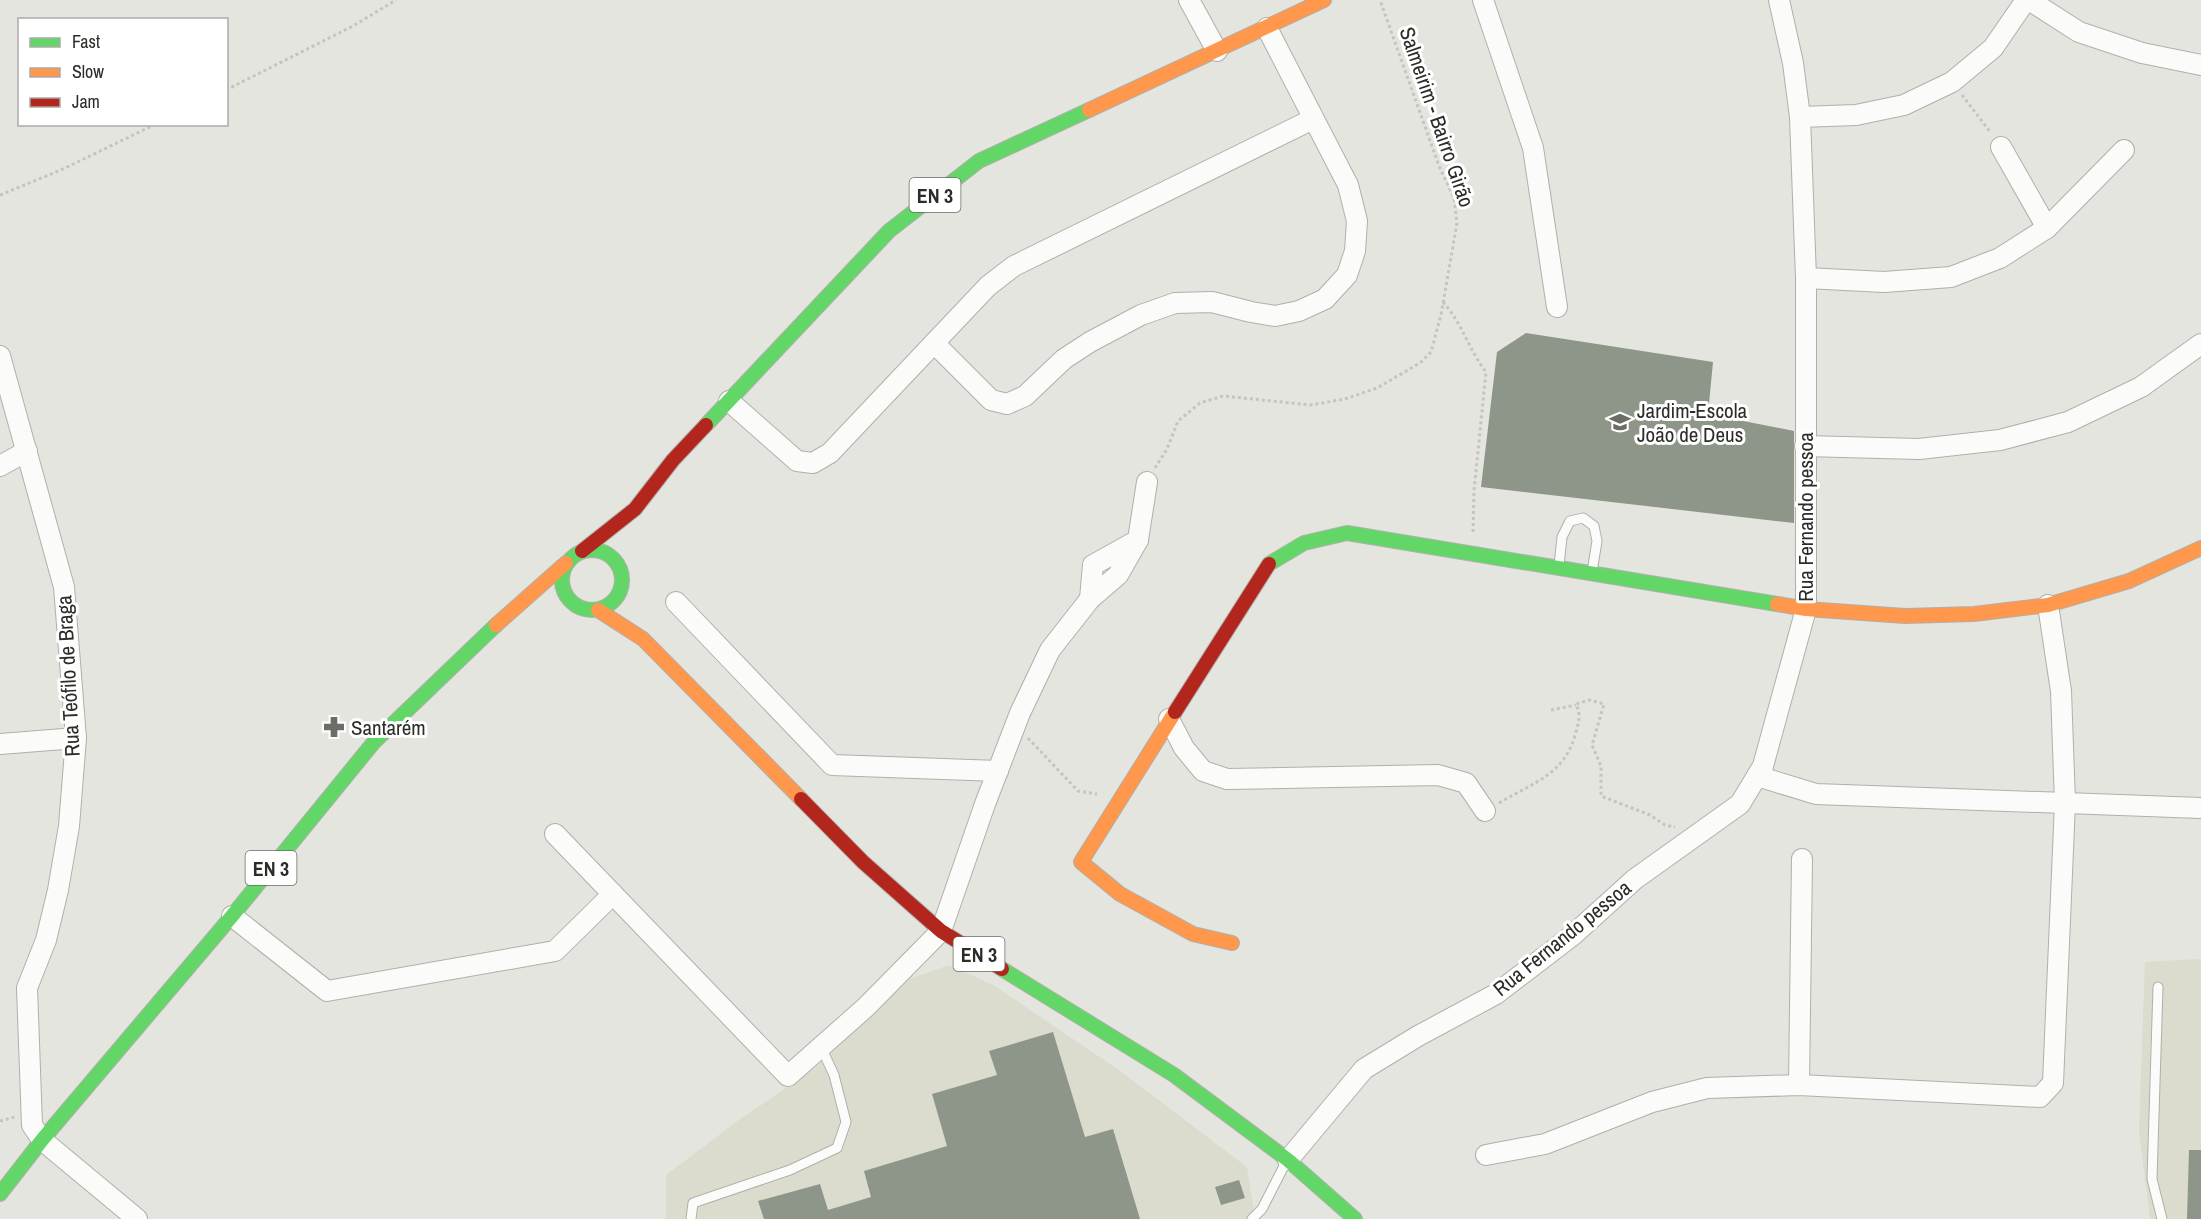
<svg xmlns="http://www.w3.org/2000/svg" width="2201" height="1219" font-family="'Archivo Narrow',sans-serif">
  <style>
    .built { fill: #dbdbce }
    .building { fill: #8e9589 }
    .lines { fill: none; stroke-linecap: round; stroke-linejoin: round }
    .lane-casing { stroke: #b0b0ab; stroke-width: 11 }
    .street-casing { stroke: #b0b0ab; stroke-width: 22 }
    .fast-casing { stroke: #b0b0ab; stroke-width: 16 }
    .slow-casing { stroke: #b0b0ab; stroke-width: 16 }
    .jam-casing { stroke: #b0b0ab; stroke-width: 16 }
    .path { stroke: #c4c4c1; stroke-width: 3; stroke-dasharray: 3 3; stroke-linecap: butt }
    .lane { stroke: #fbfbfa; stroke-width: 9 }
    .street { stroke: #fbfbfa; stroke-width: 20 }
    .fast { stroke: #63d668; stroke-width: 14 }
    .slow { stroke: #ff974d; stroke-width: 14 }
    .jam { stroke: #b3261e; stroke-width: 14 }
    .labels { text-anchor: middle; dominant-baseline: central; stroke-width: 6; stroke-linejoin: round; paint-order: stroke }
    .shield { fill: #fff; stroke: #6b6b68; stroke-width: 1.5 }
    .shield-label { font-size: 20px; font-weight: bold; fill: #2c2c28 }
    .street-label { font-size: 21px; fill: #2c2c28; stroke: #fff }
    .poi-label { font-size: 21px; fill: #2c2c28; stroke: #fff; text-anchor: start }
  </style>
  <rect width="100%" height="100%" fill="#e5e5df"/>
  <g class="built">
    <path d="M2199,959L2201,960V1219H2150L2139,1131L2145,962Z"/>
    <path d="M949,965L993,985L1116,1068L1247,1167L1255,1219H666V1175L739,1120L814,1069L910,979Z"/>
  </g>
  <g class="building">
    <path d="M1526,333L1713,362L1708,414L1794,431V523L1481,487L1497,352Z"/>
    <path d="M1053,1032L1085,1137L1113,1129L1140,1219H764L758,1201L820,1184L828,1210L871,1197L864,1171L947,1146L932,1094L997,1075L989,1051Z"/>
    <path d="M2189,1150H2201V1219H2187Z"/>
    <path d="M1239,1180L1245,1198L1221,1205L1215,1187Z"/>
  </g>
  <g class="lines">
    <defs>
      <g id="lane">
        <path d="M1559,566L1562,537L1570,521L1583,518L1594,526L1597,541L1592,572"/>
        <path d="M2158,987L2152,1179L2162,1219"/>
        <path d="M691,1219L693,1203L790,1170L837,1148L846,1122L834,1075L821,1047"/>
        <path d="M1252,1219L1262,1209L1286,1162"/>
      </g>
      <g id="street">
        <path d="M1189,0L1217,51"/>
        <path d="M1483,0L1533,148L1557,307"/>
        <path d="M2029,0L2079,32L2142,53L2201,65"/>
        <path d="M1800,117L1856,115L1904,105L1952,82L1993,48L2026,0"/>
        <path d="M2001,147L2047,228"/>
        <path d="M1806,278L1884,282L1951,277L2000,258L2047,228L2124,150"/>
        <path d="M934,343L991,400L1007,404L1025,396L1064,359L1090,342L1141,315L1175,303L1212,302L1251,312L1275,316L1299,311L1325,299L1347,275L1355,251L1357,221L1348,185L1267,28"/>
        <path d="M0,356L64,587L76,738L69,826L58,890L46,940L27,988L32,1125L42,1140L137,1219"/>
        <path d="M729,401L797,461L813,463L830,453L988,286L1014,266L1313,119"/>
        <path d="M1805,446L1919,449L2000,440L2068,422L2141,387L2201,344"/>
        <path d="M0,466L27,451"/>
        <path d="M1090,599L1093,565L1138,540"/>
        <path d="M676,602L832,765L998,771"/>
        <path d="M1169,719L1184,748L1203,771L1227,779L1438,775L1466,783L1485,811"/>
        <path d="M0,744L76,738"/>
        <path d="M1757,776L1816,794L2201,808"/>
        <path d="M555,834L788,1076L866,1007L941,931L985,804L1020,713L1050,650L1090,599L1118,575L1138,540L1147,482"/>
        <path d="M232,916L327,991L555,951L613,894"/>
        <path d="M1799,1085L1802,859"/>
        <path d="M1486,1155L1545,1144L1652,1102L1707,1088L1799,1085L2040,1097L2053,1083L2065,803L2061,691L2048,605"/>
        <path d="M1288,1160L1364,1069L1418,1036L1496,994L1573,935L1635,879L1740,804L1763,766L1806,609V278L1800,117L1793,63L1779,0"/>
      </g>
      <g id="fast">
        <path d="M706,425L889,231L979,161L1089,110"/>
        <circle cx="592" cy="580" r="30"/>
        <path d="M1269,564L1304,543L1347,533L1777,604"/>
        <path d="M1002,969L1174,1075L1288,1160L1355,1219"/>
        <path d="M0,1194L42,1140L232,916L374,742L496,625"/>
      </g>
      <g id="slow">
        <path d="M1089,110L1324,0"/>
        <path d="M1777,604L1806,609L1905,616L1974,614L2048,605L2129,581L2201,548"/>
        <path d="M598,610L643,639L801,799"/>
        <path d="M496,625L566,563"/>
        <path d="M1175,712L1081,862L1120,894L1193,934L1232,943"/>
      </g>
      <g id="jam">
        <path d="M582,551L635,509L673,460L706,425"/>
        <path d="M1175,712L1269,564"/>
        <path d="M801,799L863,862L941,931L1002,969"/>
      </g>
    </defs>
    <use href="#lane" class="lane-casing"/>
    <use href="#street" class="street-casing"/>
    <use href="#fast" class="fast-casing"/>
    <use href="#slow" class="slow-casing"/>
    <use href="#jam" class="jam-casing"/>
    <g class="path">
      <path d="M226,90L353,26L396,0"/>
      <path d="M1962,95L1991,133"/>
      <path d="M0,195L61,170L156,124"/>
      <path d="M1443,302C1462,323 1469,350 1486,372L1474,491L1473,532"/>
      <path d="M1155,468L1167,449L1178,421L1200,403L1223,396L1311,405L1345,399L1377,388L1420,363L1431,352L1441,315L1457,223L1454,198L1439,166L1380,0"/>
      <path d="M1551,710L1576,705"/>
      <path d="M1028,738L1078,791L1097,794"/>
      <path d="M1499,803C1534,782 1565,775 1576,732C1579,721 1581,715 1576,704L1589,700L1604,704L1592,745L1601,766V796L1650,815L1665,825L1675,827"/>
      <path d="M0,1121L15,1117"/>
    </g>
    <use href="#lane" class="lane"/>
    <use href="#street" class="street"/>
    <use href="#fast" class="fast"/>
    <use href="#slow" class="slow"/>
    <use href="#jam" class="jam"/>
  </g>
  <defs>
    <symbol id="school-bare" viewBox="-9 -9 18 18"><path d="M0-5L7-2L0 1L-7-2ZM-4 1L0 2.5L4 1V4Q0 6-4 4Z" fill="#6d6d68" stroke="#fff" stroke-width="2.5" paint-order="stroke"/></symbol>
    <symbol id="pharmacy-bare" viewBox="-9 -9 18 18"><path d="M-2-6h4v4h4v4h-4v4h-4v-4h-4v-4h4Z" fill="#6d6d68" stroke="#fff" stroke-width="2.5" paint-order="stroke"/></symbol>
  </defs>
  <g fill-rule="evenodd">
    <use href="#school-bare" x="1605" y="407" width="30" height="30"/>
    <use href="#pharmacy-bare" x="319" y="712" width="30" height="30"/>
  </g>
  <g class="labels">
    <g class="shield">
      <rect x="909.5" y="178" width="51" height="34" rx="4.5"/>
      <rect x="245.5" y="851" width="51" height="34" rx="4.5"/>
      <rect x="953.5" y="937" width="51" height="34" rx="4.5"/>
    </g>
    <g class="shield-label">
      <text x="935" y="195">EN 3</text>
      <text x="271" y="868">EN 3</text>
      <text x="979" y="954">EN 3</text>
    </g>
    <g class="street-label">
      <text transform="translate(1437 117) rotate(71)">Salmeirim - Bairro Girão</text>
      <text transform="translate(1805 517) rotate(-90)">Rua Fernando pessoa</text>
      <text transform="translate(68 676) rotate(-93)">Rua Teófilo de Braga</text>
      <text transform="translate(1562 938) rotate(-39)">Rua Fernando pessoa</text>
    </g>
    <g class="poi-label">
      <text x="1637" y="410">Jardim-Escola<tspan x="1637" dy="24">João de Deus</tspan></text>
      <text x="351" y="727">Santarém</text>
    </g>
  </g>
  <rect x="18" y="18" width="210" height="108" fill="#ffffff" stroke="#ababa9" stroke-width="1.5"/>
  <rect x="30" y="38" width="30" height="9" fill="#63d668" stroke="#ababa9" stroke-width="1.5"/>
  <text x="72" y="48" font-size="18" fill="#2c2c28">Fast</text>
  <rect x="30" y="68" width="30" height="9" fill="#ff974d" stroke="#ababa9" stroke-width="1.5"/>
  <text x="72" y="78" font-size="18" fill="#2c2c28">Slow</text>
  <rect x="30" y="98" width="30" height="9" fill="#b3261e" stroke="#ababa9" stroke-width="1.5"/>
  <text x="72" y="108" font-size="18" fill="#2c2c28">Jam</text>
</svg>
